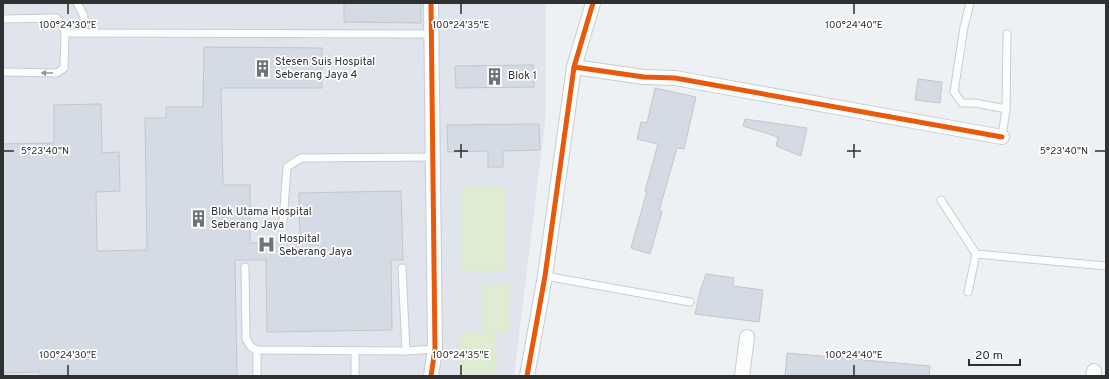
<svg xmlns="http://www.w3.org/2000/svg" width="1109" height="379" font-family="Overpass,sans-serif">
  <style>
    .built { fill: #dfe4ed }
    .green { fill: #deedd1 }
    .building { fill: #d4dbe4; stroke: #c4c6c9 }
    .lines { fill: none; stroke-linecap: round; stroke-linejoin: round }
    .lane-casing { stroke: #cacccf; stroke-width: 9 }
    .street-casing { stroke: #cacccf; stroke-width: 16 }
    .lane { stroke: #fcfdfd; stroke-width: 7 }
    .street { stroke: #fcfdfd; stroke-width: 14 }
    .cycleway-casing { stroke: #fff; stroke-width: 8 }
    .cycleway { stroke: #e8590c; stroke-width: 5 }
    .oneway { fill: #959698 }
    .ticks { fill: none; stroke: #2e3032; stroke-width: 1.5 }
    .labels { text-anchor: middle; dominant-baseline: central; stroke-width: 3.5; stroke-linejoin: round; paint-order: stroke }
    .poi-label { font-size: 11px; fill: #2e3032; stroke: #fff; text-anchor: start }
    .ticks-label { font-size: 10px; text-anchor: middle; fill: #2e3032; stroke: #fff; stroke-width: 3.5; stroke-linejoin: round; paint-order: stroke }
  </style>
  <rect width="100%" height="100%" fill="#eef1f4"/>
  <path class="built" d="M3,3H546V114L514,376H3Z"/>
  <g class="green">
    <rect x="461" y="185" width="45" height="86"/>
    <path d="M509,284V332L495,333L496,376H460L459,333L481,332V285Z"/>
  </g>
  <g class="building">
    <path d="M344,3H421V23L344,22Z"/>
    <path d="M204,47L322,48V88H221L223,185H250V243L300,242L299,193L401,191L403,260H391L392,330L267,332L266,260H235L237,376H40V372L3,373V144L54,143V105L101,104L102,153L119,152L120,191L96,192L97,251L147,250L145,118H166V107H203Z"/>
    <path d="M533,65L534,87L456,88L455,66Z"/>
    <path d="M918,79L942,82L940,103L915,100Z"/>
    <path d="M655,88L696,97L684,149L677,148L659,211L662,212L650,254L631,248L647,191H645L658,144L637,139L641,122L647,123Z"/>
    <path d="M745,119L807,128L801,156L776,146L778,137L743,126Z"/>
    <path d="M539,124L540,150L503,151V167H488V151L448,152L447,125Z"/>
    <path d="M706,274L734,278L733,286L763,290L759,322L695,314L700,291Z"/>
    <path d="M787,353L930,366L929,376H785Z"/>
  </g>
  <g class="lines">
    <defs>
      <g id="lane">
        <path d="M77,3L84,16V33"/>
        <path d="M970,3L964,27L954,92L962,103H975L1006,109"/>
        <path d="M3,19L56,18L63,24L65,33L64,68L57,73L3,72"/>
        <path d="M65,33L431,34"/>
        <path d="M1002,137L1006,109L1007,34"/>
        <path d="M941,200L976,254L1106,266"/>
        <path d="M283,222L287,167L301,158L432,157"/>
        <path d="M245,267L246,339L251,347L257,350L406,351L435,349"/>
        <path d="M402,268L406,351"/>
        <path d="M545,276L690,302"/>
        <path d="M968,292L976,254"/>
        <path d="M257,350V376"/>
        <path d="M355,351V376"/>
      </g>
      <g id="street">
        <path d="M574,67L644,77L675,78L1002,137"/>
        <path d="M431,376L435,349L431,3"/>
        <path d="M527,376L545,276L574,67L593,3"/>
        <path d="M742,376L747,337"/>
        <path d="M1093,376L1094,371"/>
      </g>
    </defs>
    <use href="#lane" class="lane-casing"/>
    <use href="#street" class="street-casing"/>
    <use href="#lane" class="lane"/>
    <use href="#street" class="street"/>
    <defs>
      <g id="cycleway">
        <path d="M574,67L644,77L675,78L1002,137"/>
        <path d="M431,376L435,349L431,3"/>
        <path d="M527,376L545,276L574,67L593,3"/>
      </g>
    </defs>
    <use href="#cycleway" class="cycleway-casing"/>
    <use href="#cycleway" class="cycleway"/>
  </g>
  <defs><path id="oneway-solid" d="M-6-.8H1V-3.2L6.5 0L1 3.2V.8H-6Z"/></defs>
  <use class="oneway" href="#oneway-solid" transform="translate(47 73) rotate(-180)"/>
  <path class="ticks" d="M68,4V14M461,4V14M854,4V14M461,144V158M854,144V158M4,151H14M454,151H468M847,151H861M1095,151H1105M68,365V375M461,365V375M854,365V375"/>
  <defs>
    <symbol id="building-bare" viewBox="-9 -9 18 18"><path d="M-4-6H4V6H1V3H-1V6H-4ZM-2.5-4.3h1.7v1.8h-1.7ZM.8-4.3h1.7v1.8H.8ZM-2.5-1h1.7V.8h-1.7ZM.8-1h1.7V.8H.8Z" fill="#717476" stroke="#fff" stroke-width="2.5" paint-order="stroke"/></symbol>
    <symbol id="hospital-bare" viewBox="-9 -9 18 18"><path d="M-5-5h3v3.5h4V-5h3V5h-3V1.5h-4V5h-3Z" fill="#717476" stroke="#fff" stroke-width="2.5" paint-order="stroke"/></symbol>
  </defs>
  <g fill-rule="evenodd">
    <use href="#building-bare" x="250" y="56" width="25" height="25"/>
    <use href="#building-bare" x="482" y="64" width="25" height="25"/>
    <use href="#building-bare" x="186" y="206" width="25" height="25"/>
    <use href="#hospital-bare" x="254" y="232" width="25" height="25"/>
  </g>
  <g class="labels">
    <g class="poi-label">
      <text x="275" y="62">Stesen Suis Hospital<tspan x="275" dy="13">Seberang Jaya 4</tspan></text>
      <text x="508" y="76">Blok 1</text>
      <text x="211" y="212">Blok Utama Hospital<tspan x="211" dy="13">Seberang Jaya</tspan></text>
      <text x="279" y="239">Hospital<tspan x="279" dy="13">Seberang Jaya</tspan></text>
    </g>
  </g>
  <g class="ticks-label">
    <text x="68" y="28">100°24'30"E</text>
    <text x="461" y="28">100°24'35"E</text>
    <text x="854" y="28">100°24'40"E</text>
    <text x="45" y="154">5°23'40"N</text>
    <text x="1064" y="154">5°23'40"N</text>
    <text x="68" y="358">100°24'30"E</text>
    <text x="461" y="358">100°24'35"E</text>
    <text x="854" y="358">100°24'40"E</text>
  </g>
  <rect width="1109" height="379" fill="none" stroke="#2e3032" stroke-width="8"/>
  <path d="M969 359v6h51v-6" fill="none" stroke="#2e3032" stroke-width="2"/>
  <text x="975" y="359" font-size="12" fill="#2e3032" stroke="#ffffff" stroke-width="3" paint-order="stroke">20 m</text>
</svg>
